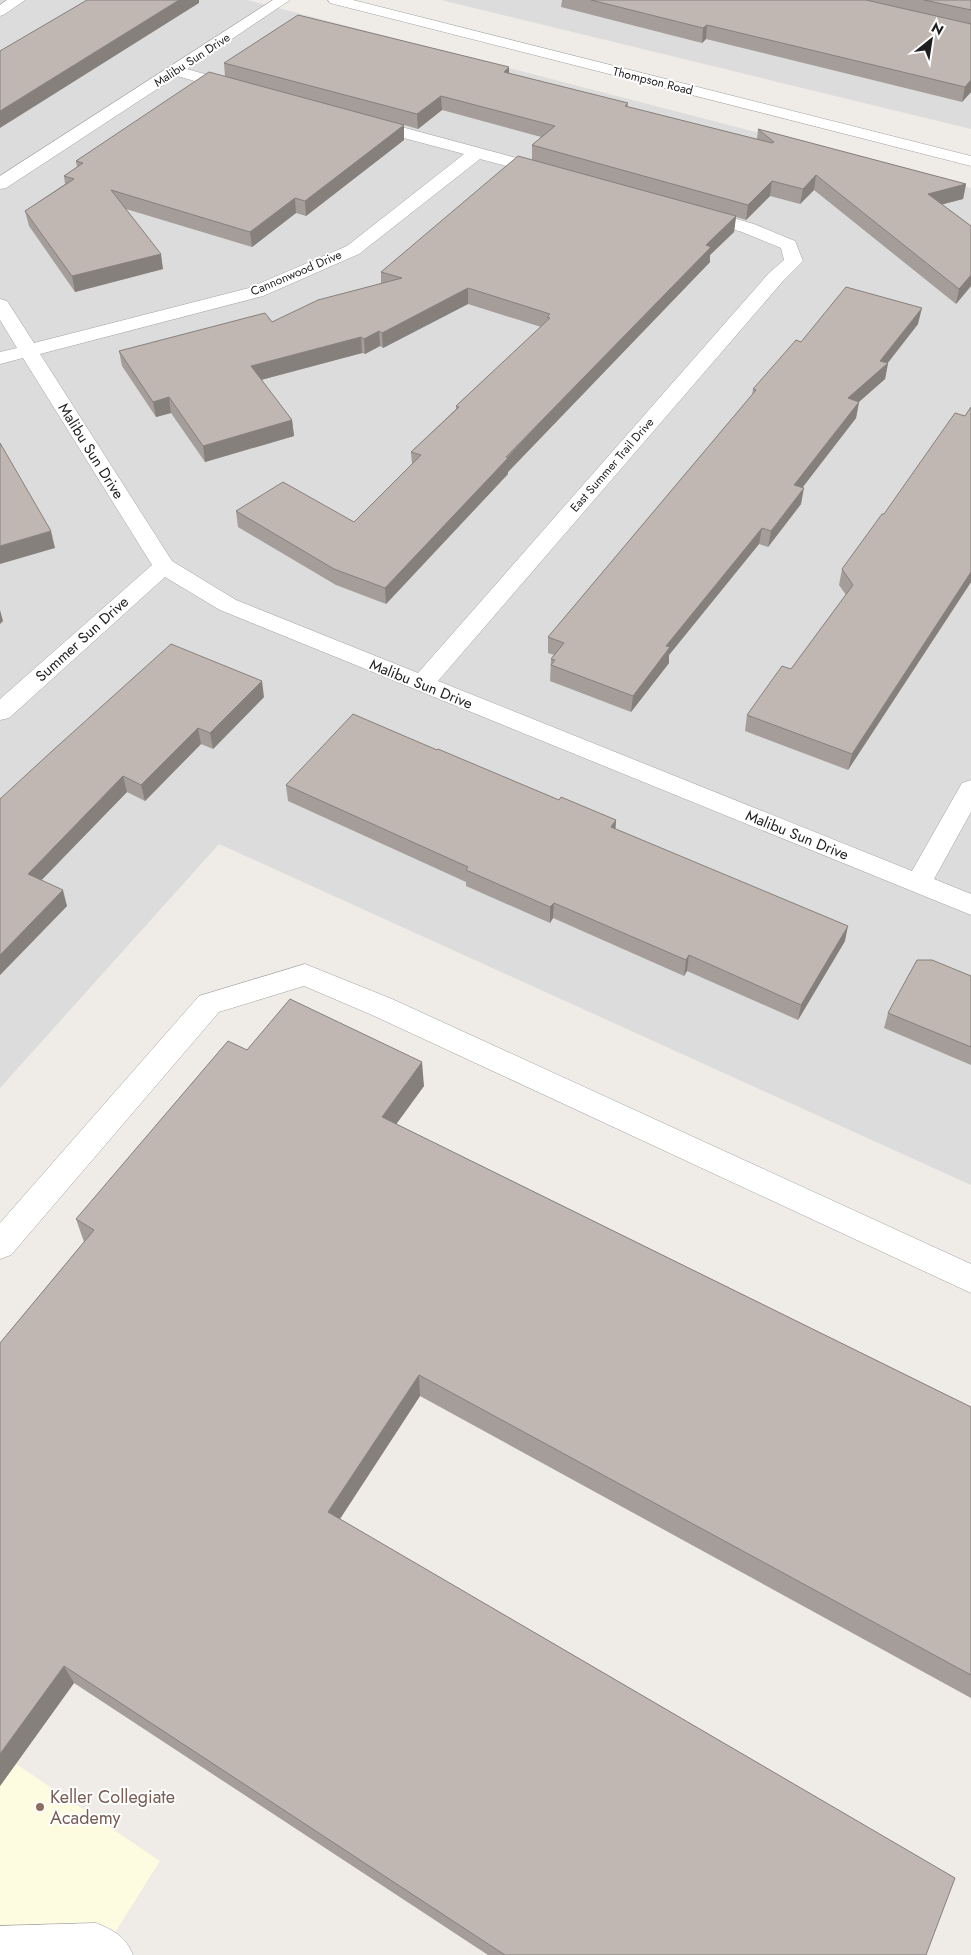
<svg xmlns="http://www.w3.org/2000/svg" width="971" height="1955" font-family="Jost,sans-serif">
  <style>
    .residential { fill: #dddcdc }
    .education { fill: #fdfbe0 }
    .lines { fill: none; stroke-linecap: round; stroke-linejoin: round }
    .service-casing { stroke: #a3a3a3; stroke-width: 1 }
    .minor-casing { stroke: #a3a3a3; stroke-width: 1 }
    .tertiary-casing { stroke: #a3a3a3; stroke-width: 1 }
    .service { fill: #fff; fill-rule: evenodd }
    .minor { fill: #fff; fill-rule: evenodd }
    .tertiary { fill: #fff; fill-rule: evenodd }
    .wall { fill: #a59d99 }
    .shaded-wall { fill: #86807d }
    .building { fill: #c0b7b2; stroke: #86807d }
    .education-dot { fill: #8d6e63; stroke: #fff; stroke-width: 2 }
    .labels { text-anchor: middle; dominant-baseline: central; stroke-width: 4; stroke-linejoin: round; paint-order: stroke }
    .far-street-label { font-size: 12px; fill: #1f1f1f; stroke: #fff }
    .street-label { font-size: 15px; fill: #1f1f1f; stroke: #fff }
    .near-education-label { font-size: 18px; fill: #785e54; stroke: #fff; text-anchor: start }
  </style>
  <rect width="100%" height="100%" fill="#efebe6"/>
  <g class="residential">
    <path d="M0,0H247L971,188V1185L219,844L0,1088Z"/>
    <path d="M441,0H971V129Z"/>
  </g>
  <path class="education" d="M0,1753L160,1861L101,1955H0Z"/>
  <g class="lines">
    <defs>
      <g id="service">
        <path d="M7,0H25L5,14L0,16V5Z"/>
        <path d="M305,964L392,999L971,1264V1293L372,1015L304,986L219,1012L11,1255L0,1259V1223L199,996Z"/>
        <path d="M96,1923C115,1931 125,1936 133,1955H0V1926Z"/>
      </g>
      <g id="minor">
        <path d="M273,0H290L187,69L243,85L245,88L243,91L237,93L177,76L6,188L0,189V176Z"/>
        <path d="M368,118L554,168L557,172L554,176L548,177L480,159L359,254L263,296L40,354L172,561L236,600L418,673L769,273L784,260L781,248L742,232L692,217L689,213L692,209L698,208L754,224L795,241L803,261L783,281L438,681L912,871L962,783L971,780V812L934,879L971,894V915L220,610L165,577L9,718L0,720V699L152,565L23,358L0,364V352L17,348L0,320V299L7,301L34,343L249,288L347,246L464,154L362,127L360,123L362,119Z"/>
      </g>
      <path id="tertiary" d="M328,0H353L971,156V166L330,3Z"/>
    </defs>
    <use href="#service" class="service-casing"/>
    <use href="#minor" class="minor-casing"/>
    <use href="#tertiary" class="tertiary-casing"/>
    <use href="#service" class="service"/>
    <use href="#minor" class="minor"/>
    <use href="#tertiary" class="tertiary"/>
  </g>
  <g class="wall">
    <path d="M562,0H971V92L962,102L706,39L702,43L561,7Z"/>
    <path d="M224,63L509,73L628,103V107L757,139L758,129L966,184L963,199L942,204L971,226V286L956,304L814,190L800,204L770,196L746,220L736,217L734,232L710,255V262L508,472V474L386,604L336,585L238,527L236,511L354,522L412,465L411,452L456,409V406L541,327L468,304L383,348L380,346L365,354L362,353L261,380L292,420L294,436L205,462L171,413L156,417L122,366L119,351L272,322L381,283V272L532,160V145L541,137L442,110L418,129L404,125V140L306,216L296,213L252,247L126,209L163,269L75,292L29,226L25,211L65,184L64,176L77,167L76,161L225,77Z"/>
    <path d="M918,324L888,363L885,379L859,402L856,418L802,488L801,504L768,547L759,544L669,655V663L631,712L550,681L551,659L554,655L548,653V637L752,395L753,389L801,342Z"/>
    <path d="M971,407V582L848,770L745,731L747,715L791,669L846,595L839,585L842,569L884,514L965,416Z"/>
    <path d="M264,697L213,749L201,744L145,801L127,792L41,880L67,906L0,975V799Z"/>
    <path d="M437,750L559,800L616,820L615,829L845,941L798,1020L687,971L684,976L553,918L550,923L466,886V882L288,801L286,785Z"/>
    <path d="M971,976V1065L884,1028L888,1013Z"/>
    <path d="M247,1050L424,1086L396,1124L971,1407V1698L420,1396L340,1519L926,1955H488L74,1683L0,1786V1343L84,1242L76,1219Z"/>
  </g>
  <g class="shaded-wall">
    <path d="M179,0H199V3L0,128V111Z"/>
    <path d="M707,25L706,39L702,43L703,28Z"/>
    <path d="M509,67V82L504,72Z"/>
    <path d="M971,80V92L962,102L965,87Z"/>
    <path d="M441,96L442,110L418,129L417,114Z"/>
    <path d="M404,125V140L306,216L305,201Z"/>
    <path d="M816,175L814,190L800,204L803,189Z"/>
    <path d="M772,181L770,196L746,220L748,205Z"/>
    <path d="M966,184L963,199L925,209L928,194Z"/>
    <path d="M295,198L296,213L252,247L250,232Z"/>
    <path d="M736,216L734,232L710,255V262L508,472V474L386,604L385,588L706,245Z"/>
    <path d="M161,254L163,269L75,292L72,276Z"/>
    <path d="M971,275V286L956,304L959,289Z"/>
    <path d="M468,288V304L383,348L382,333Z"/>
    <path d="M922,308L918,324L885,366L888,363L885,379L845,414L848,398L880,361Z"/>
    <path d="M379,331L380,346L365,354L364,339Z"/>
    <path d="M361,337L362,353L253,382L251,366Z"/>
    <path d="M169,397L171,413L156,417L153,402Z"/>
    <path d="M859,402L856,418L792,501L794,485Z"/>
    <path d="M292,420L294,436L205,462L203,446Z"/>
    <path d="M804,488L801,504L768,547L771,531Z"/>
    <path d="M762,528L759,544L669,655V663L631,712L633,696L666,646Z"/>
    <path d="M51,531L55,548L0,564V546Z"/>
    <path d="M971,572V582L848,770L852,754Z"/>
    <path d="M0,610L3,621L0,624Z"/>
    <path d="M262,681L264,697L213,749L210,733Z"/>
    <path d="M198,728L201,744L145,801L141,785Z"/>
    <path d="M123,776L127,792L33,889L28,874Z"/>
    <path d="M616,820L615,836L611,827Z"/>
    <path d="M63,890L67,906L0,975V955Z"/>
    <path d="M554,903L553,918L550,923V907Z"/>
    <path d="M848,926L845,941L798,1020L801,1005Z"/>
    <path d="M689,955L687,971L684,976L686,960Z"/>
    <path d="M422,1062L424,1086L384,1141L382,1117Z"/>
    <path d="M419,1375L420,1396L332,1531L328,1512Z"/>
    <path d="M64,1666L74,1683L0,1786V1754Z"/>
  </g>
  <g class="building">
    <path d="M87,0H179L0,111V51Z"/>
    <path d="M591,0H866L971,24V80L965,87L707,25L703,28Z"/>
    <path d="M924,0H971V10Z"/>
    <path d="M298,15L509,67L504,72L628,103L625,106L772,143L774,142L758,129L966,184L928,194L971,226V275L959,289L816,175L803,189L772,181L748,205L532,145L555,126L441,96L417,114L224,63Z"/>
    <path d="M209,72L404,125L305,201L295,198L250,232L111,190L161,254L72,276L25,211L74,179L64,176L83,163L76,161Z"/>
    <path d="M518,156L736,216L706,245L711,247L506,457L508,458L385,588L334,569L236,511L283,482L354,522L421,455L411,452L459,407L456,406L550,318L547,317L550,314L468,288L382,333L379,331L364,339L361,337L251,366L292,420L203,446L169,397L153,402L119,351L265,313L272,322L318,300L402,278L381,272Z"/>
    <path d="M846,287L922,308L880,361L888,363L848,398L859,402L794,485L804,488L771,531L762,528L666,646L670,647L633,696L551,665L555,660L551,659L564,643L548,637L756,390L753,389L796,340L801,342Z"/>
    <path d="M971,407V572L852,754L747,715L782,666L791,669L853,585L842,569L882,514H884L955,413L965,416Z"/>
    <path d="M0,443L51,531L0,546Z"/>
    <path d="M171,644L262,681L210,733L198,728L141,785L123,776L28,874L63,890L0,955V799L51,752Z"/>
    <path d="M353,714L437,750L438,749L559,800L561,797L616,820L611,827L848,926L801,1005L689,955L686,960L554,903L550,907L466,870L468,867L286,785Z"/>
    <path d="M917,960H932L971,976V1047L888,1013Z"/>
    <path d="M290,999L422,1062L382,1117L971,1407V1675L419,1375L328,1512L955,1878L926,1955H505L64,1666L0,1754V1343L94,1230L76,1219L228,1041L247,1050Z"/>
  </g>
  <circle class="education-dot" cx="40" cy="1807" r="5"/>
  <g class="labels">
    <g class="far-street-label">
      <text transform="translate(192 60) rotate(-33)">Malibu Sun Drive</text>
      <text transform="translate(653 81) rotate(14)">Thompson Road</text>
      <text transform="translate(296 273) rotate(-23)">Cannonwood Drive</text>
      <text transform="translate(612 465) rotate(-49)">East Summer Trail Drive</text>
    </g>
    <g class="street-label">
      <text transform="translate(91 451) rotate(58)">Malibu Sun Drive</text>
      <text transform="translate(82 639) rotate(-42)">Summer Sun Drive</text>
      <text transform="translate(421 684) rotate(22)">Malibu Sun Drive</text>
      <text transform="translate(797 835) rotate(22)">Malibu Sun Drive</text>
    </g>
    <g class="near-education-label">
      <text x="50" y="1797">Keller Collegiate<tspan x="50" dy="21">Academy</tspan></text>
    </g>
  </g>
  <g transform="translate(931 40) rotate(30)" stroke="#ffffff" stroke-width="4" paint-order="stroke">
  <path d="M0-4L9 19L0 12L-9 19Z" fill="#1f1f1f"/>
  <text y="-8" font-size="14" font-weight="bold" text-anchor="middle" fill="#1f1f1f">N</text>
  </g>
</svg>
